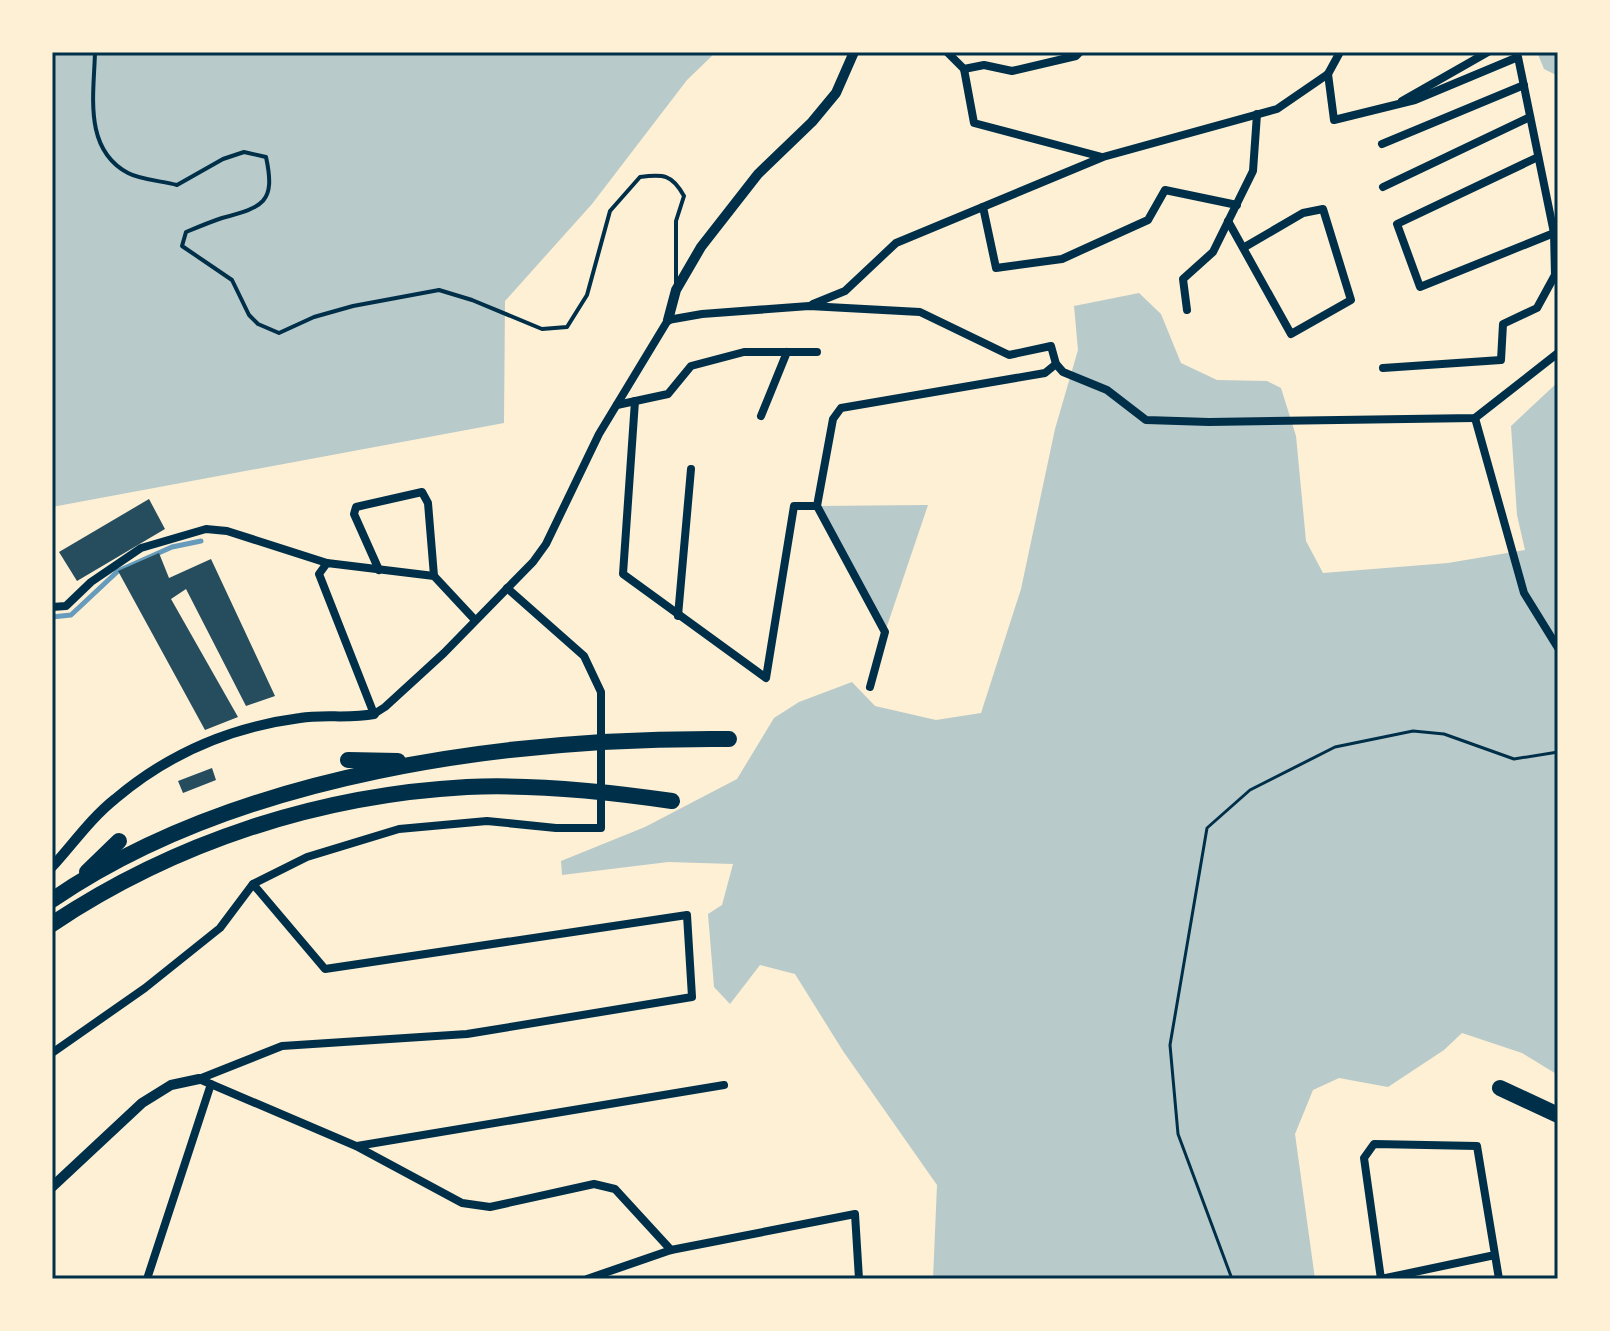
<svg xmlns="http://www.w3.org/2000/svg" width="1610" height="1331" font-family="Commissioner,sans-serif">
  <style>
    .green { fill: #b9caca }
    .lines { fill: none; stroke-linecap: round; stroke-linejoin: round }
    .stream { stroke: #669bbc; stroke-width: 5 }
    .building { fill: #264d5e }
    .path { stroke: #003049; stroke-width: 3 }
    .service { stroke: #003049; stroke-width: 4 }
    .minor { stroke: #003049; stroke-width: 8 }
    .tertiary { stroke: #003049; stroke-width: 10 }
    .motorway { stroke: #003049; stroke-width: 16 }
    .neatline { fill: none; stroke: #003049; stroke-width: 3 }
  </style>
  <rect width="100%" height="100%" fill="#fdf0d5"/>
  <g class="green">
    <path d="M52,52H716L687,80L592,204L505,301L504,423L52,507Z"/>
    <path d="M1537,52H1558V76L1544,69Z"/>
    <path d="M1139,293L1161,314L1181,363L1217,380L1267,381L1281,388L1296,436L1306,541L1323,573L1448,563L1525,550L1517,515L1511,426L1558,382V1075L1522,1053L1462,1033L1444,1050L1388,1087L1339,1078L1313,1090L1295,1134L1315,1279H933L937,1185L843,1051L795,974L760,965L730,1004L714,987L708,914L722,905L733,864L668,862L562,875L561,861L645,827L737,779L774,718L799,702L852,682L875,706L936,720L981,713L1021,589L1055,429L1078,350L1074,306Z"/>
    <path d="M928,505L885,632L817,506Z"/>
  </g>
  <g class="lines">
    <path class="stream" d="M52,617L71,615L118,571L172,547L201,541"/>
  </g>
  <g class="building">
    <path d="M149,499L165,529L77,581L59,552Z"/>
    <path d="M159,553L169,578L211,559L275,696L246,706L186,589L171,599L238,717L205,730L118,571Z"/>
    <path d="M212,768L216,780L183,793L178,781Z"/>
  </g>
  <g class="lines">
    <path class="path" d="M1232,1279L1178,1134L1170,1045L1207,828L1250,790L1335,747L1413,731L1444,734L1514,759L1558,752"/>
    <path class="service" d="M95,52C94,94 83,149 128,173C141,180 163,181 177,185L223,159L244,152L266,157C276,203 263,207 222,218C210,222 198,227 186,232L182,246L232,280L249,315L258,324L279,333L314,317L353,306L439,290L472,300L542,329L567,327L587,295L610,211L640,177C663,174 672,174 684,196L676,221V285"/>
    <g class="minor">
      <path d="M947,52L964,69L974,123L1102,157"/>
      <path d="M964,69L984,65L1012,71L1076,56L1080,52"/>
      <path d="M1328,74L1334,120L1415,100L1518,57L1554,233L1555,275L1537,308L1503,324L1501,360L1383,368"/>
      <path d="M1402,101L1488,52"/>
      <path d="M1382,144L1524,85"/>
      <path d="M1538,157L1397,224L1420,287L1554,233"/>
      <path d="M1383,187L1530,117"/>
      <path d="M983,207L996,268L1062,259L1148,220L1165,190L1237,205"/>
      <path d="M1228,221L1291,334L1351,300L1323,209L1303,213L1243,248"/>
      <path d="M813,304L845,291L896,243L1103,157L1277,109L1328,74L1340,52"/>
      <path d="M1187,310L1183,279L1213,252L1253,171L1257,114"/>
      <path d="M635,401L623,574L766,678L794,506H817"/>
      <path d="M617,405L668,394L691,366L744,352H817"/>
      <path d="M761,416L787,352"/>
      <path d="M1475,418L1524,593L1558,648"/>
      <path d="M379,570L354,514L356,507L422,492L428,503L434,576"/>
      <path d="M52,607L66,606L91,582L141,548L206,529L227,531L327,563"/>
      <path d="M678,616L691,469"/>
      <path d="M475,620L434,576L327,563L319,574L374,714L385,707L444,653L533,562L546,544L599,434L668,320L702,314L809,306L920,312L1009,355L1051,346L1056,364L1063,372L1107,390L1146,420L1209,422L1475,418L1558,353"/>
      <path d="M870,687L885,632L817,506L833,419L841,408L1045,373L1056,364"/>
      <path d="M52,1053L145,988L220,928L253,884L307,857L399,829L487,821L556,828H601V692L584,656L507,588"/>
      <path d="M199,1079L282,1046L467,1034L692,997L687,915L325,969L253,884"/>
      <path d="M199,1079L356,1146L462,1203L490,1207L594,1184L615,1189L671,1250"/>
      <path d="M357,1146L724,1085"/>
      <path d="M1495,1255L1381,1279L1364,1158L1374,1144L1477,1146L1499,1279"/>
      <path d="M147,1279L211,1084"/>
      <path d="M587,1279L671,1250L855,1214L859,1279"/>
    </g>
    <g class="tertiary">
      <path d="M668,320L676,290L701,247L758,174L812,122L836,93L854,52"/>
      <path d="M52,867C73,844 91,818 115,799C168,754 231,727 300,718C324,714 349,719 374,714"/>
      <path d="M52,1187L142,1103L171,1085L199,1079"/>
    </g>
    <g class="motorway">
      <path d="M348,760L398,761"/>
      <path d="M87,872L119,841"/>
      <path d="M52,900C238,773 508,737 729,739"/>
      <path d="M52,924C175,842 319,795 467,787C535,784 604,791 672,801"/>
      <path d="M1500,1088L1558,1115"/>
    </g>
  </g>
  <rect width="1610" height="1331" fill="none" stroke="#fdf0d5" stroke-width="108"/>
  <rect x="54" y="54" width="1502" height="1223" class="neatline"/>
</svg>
